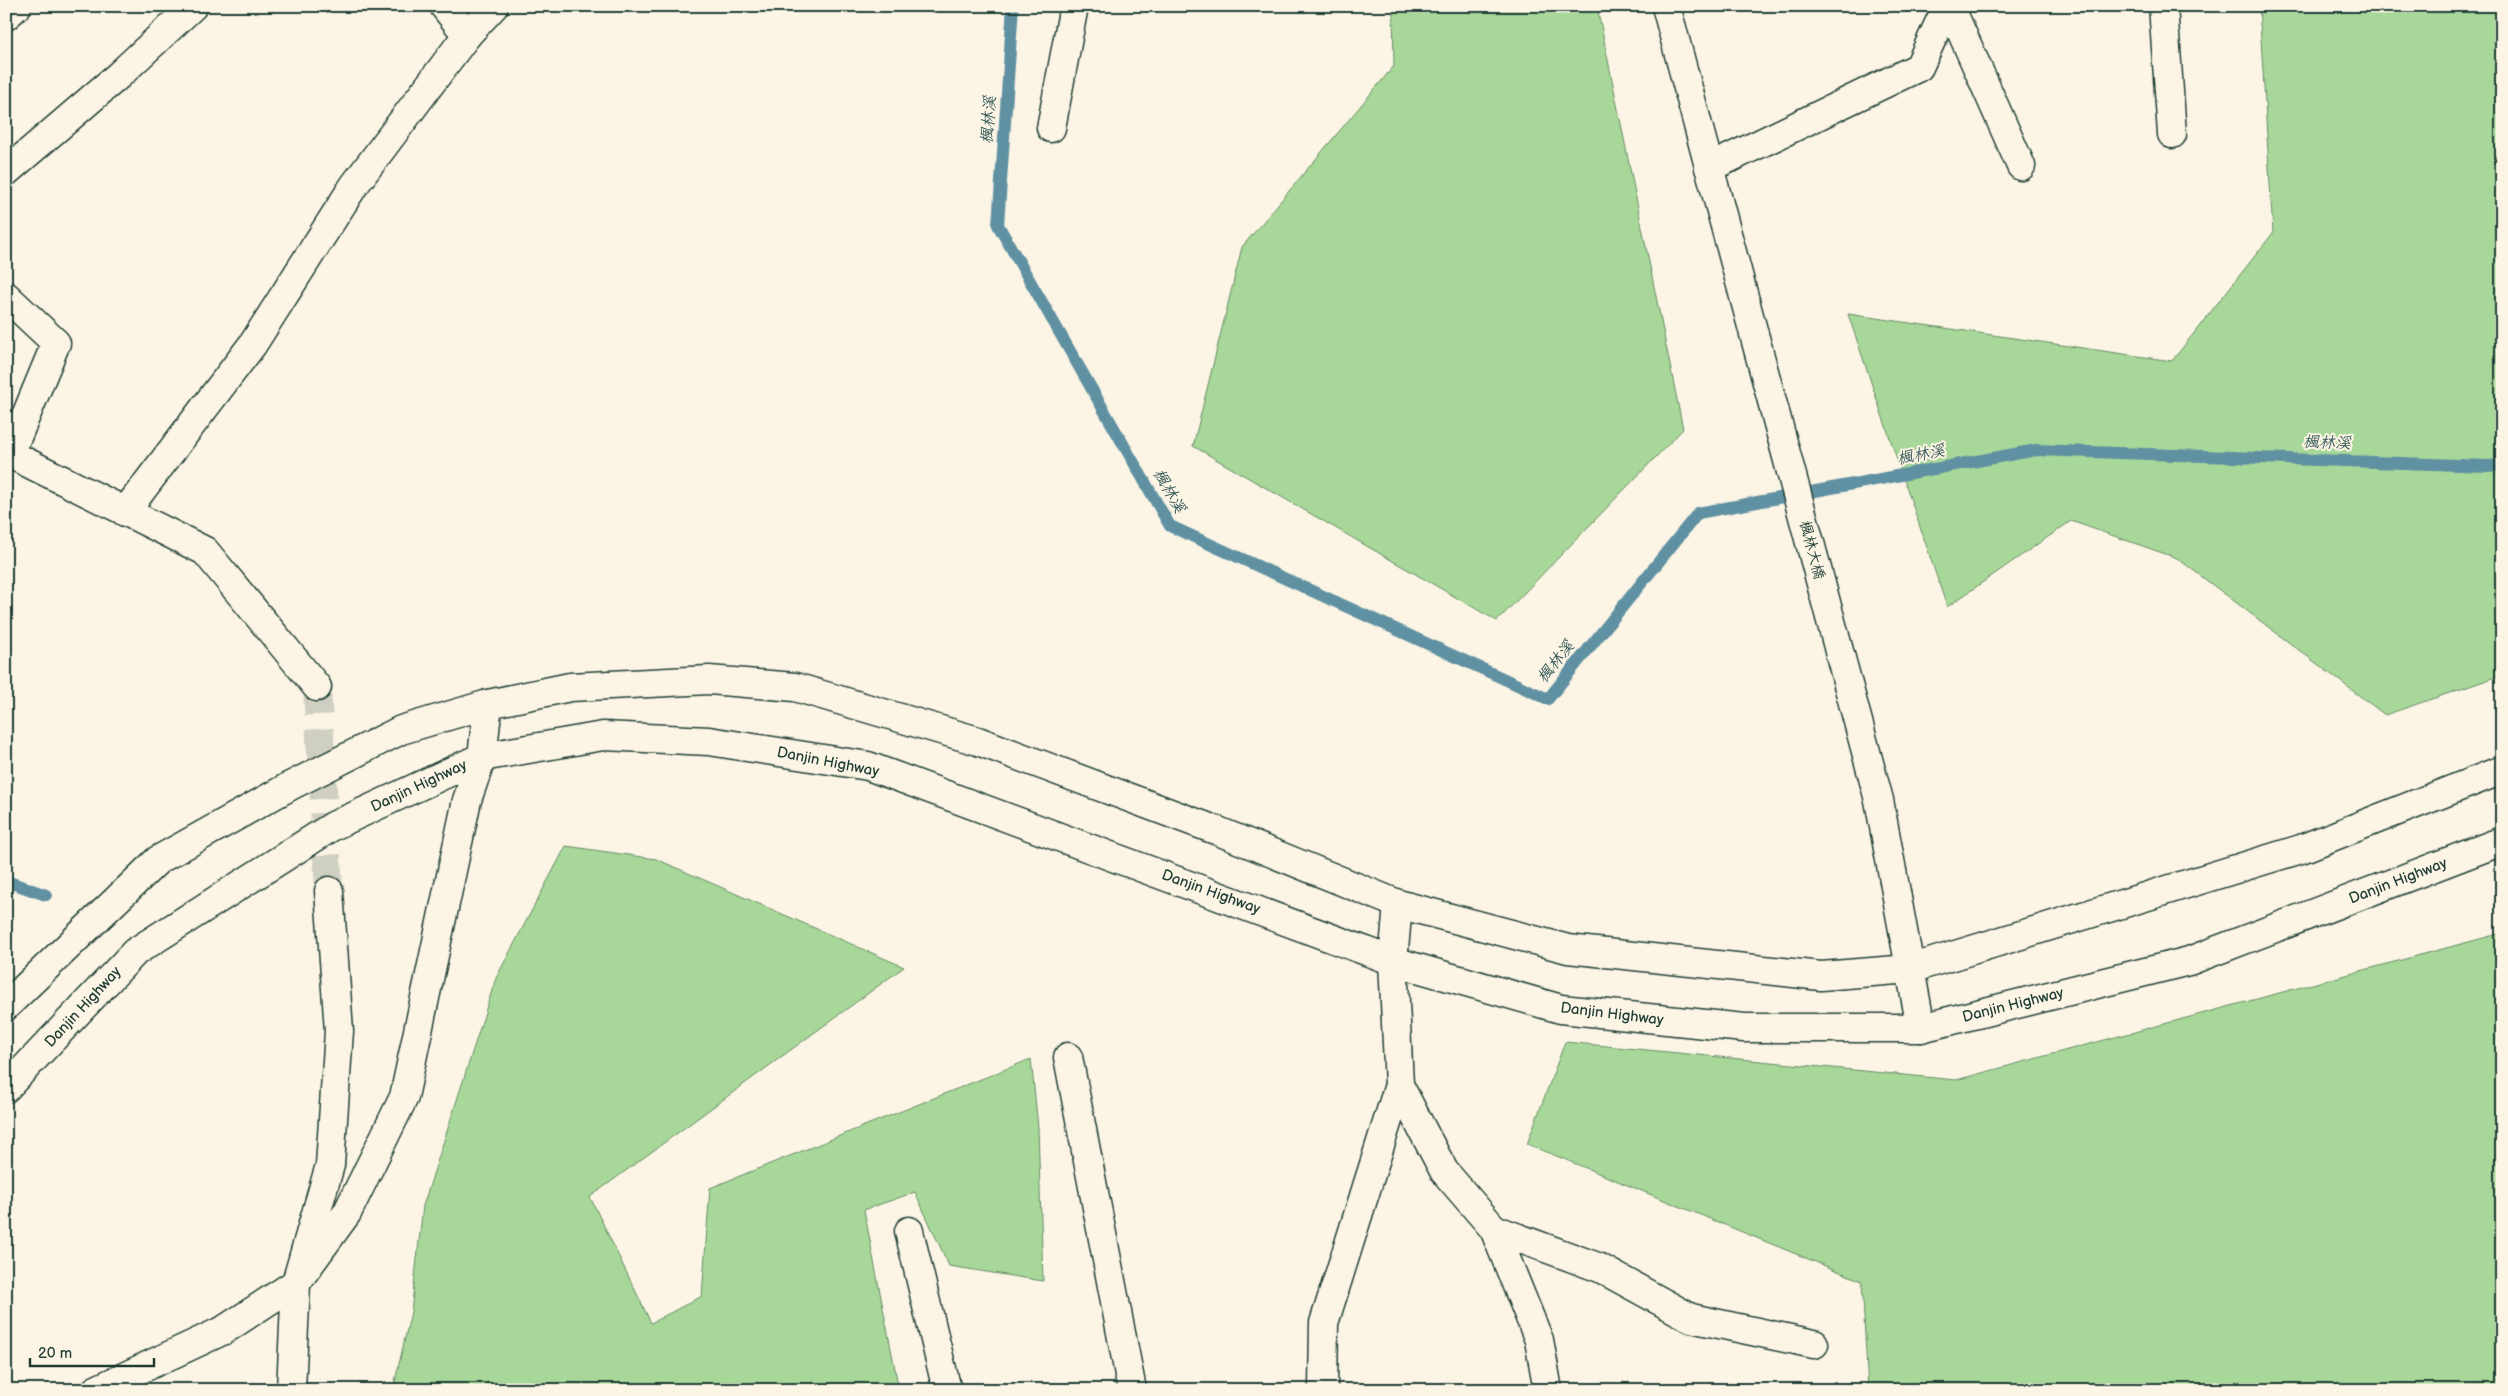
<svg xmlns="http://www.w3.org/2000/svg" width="2508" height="1396" font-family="'Balsamiq Sans','LXGW WenKai TC',sans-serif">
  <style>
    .green { fill: #a8d899; stroke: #648a66 }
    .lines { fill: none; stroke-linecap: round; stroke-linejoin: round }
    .stream { stroke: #6091a2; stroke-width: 12 }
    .minor-tunnel { stroke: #d0d0c2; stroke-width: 28; stroke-dasharray: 28 14; stroke-linecap: butt }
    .minor-casing { stroke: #1f3d34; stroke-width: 31 }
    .major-casing { stroke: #1f3d34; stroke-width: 31 }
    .minor { stroke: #fcf5e5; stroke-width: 28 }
    .major { stroke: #fcf5e5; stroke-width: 28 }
    .labels { text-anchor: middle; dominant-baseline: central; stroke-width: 4; stroke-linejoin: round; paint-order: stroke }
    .street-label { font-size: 15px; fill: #1f3d34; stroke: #fcf5e5 }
    .water-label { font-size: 16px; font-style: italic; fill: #355959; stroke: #fcf5e5 }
  </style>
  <rect width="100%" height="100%" fill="#fcf5e5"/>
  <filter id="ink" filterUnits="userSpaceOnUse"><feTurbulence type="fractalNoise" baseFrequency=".02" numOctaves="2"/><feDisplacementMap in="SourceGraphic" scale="10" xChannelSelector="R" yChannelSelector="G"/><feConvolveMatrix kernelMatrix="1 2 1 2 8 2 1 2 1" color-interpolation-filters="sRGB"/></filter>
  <g filter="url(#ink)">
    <g class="green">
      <path d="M1393,6H1597L1683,429L1497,621L1193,446L1242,247L1394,66Z"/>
      <path d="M2259,6H2502V675L2385,715L2177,558L2071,521L1947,607L1848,314L2172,361L2273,233Z"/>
      <path d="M566,846L656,859L904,967L590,1197L651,1323L702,1296L710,1188L1031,1059L1038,1127L1043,1281L949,1266L915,1192L864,1210L899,1390H393L411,1312L423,1206L496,978Z"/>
      <path d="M2502,933V1390H1868L1862,1281L1527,1144L1565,1042L1956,1080Z"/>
    </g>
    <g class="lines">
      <g class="stream">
        <path d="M1013,6L998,225L1170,526L1548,699L1698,513L2036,450L2488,466L2502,465"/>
        <path d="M6,881L46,895"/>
      </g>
      <path class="minor-tunnel" d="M317,687L329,891"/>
      <defs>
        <g id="minor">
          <path d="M444,6L467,35"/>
          <path d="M1666,6L1879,800L1921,1028"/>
          <path d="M1950,6L2021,166"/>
          <path d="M2163,6L2172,134"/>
          <path d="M6,16L17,6"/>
          <path d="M1051,128L1074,6"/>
          <path d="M1709,168L1919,67L1947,6"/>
          <path d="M6,172L119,75L193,6"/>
          <path d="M6,296L56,343L10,454L205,551L317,687"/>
          <path d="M125,512L253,344L353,187L467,35L494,6"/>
          <path d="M1068,1057L1132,1390"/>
          <path d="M1399,1085L1444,1171L1494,1229L1539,1340L1548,1390"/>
          <path d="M1494,1229L1600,1268L1691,1318L1814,1344"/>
          <path d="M909,1231L947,1390"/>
          <path d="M96,1390L224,1330L296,1283L347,1213L404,1097L467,800L482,757L488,704"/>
          <path d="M291,1390L296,1283L330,1165L339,1031L329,891"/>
          <path d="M1323,1390L1324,1323L1399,1085L1393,961L1398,904"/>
        </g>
        <g id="major">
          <path d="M6,1006L158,860L290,786L401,730L488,704L570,687L709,680L795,687L978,741L1218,831L1398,904L1568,949L1821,976L1910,969L2301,849L2502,770"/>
          <path d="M6,1088L135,952L333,826L482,757L603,736L709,741L868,766L1393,961L1561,1009L1744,1028H1921L2189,961L2502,841"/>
        </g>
      </defs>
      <use href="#minor" class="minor-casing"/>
      <use href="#major" class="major-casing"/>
      <use href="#minor" class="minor"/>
      <use href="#major" class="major"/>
    </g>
  </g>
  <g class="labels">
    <g class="street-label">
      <text transform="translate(1812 550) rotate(75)">楓林大橋</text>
      <text transform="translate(828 762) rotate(11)">Danjin Highway</text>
      <text transform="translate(419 786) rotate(-25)">Danjin Highway</text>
      <text transform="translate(2398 881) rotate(-21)">Danjin Highway</text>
      <text transform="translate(1211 892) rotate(20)">Danjin Highway</text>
      <text transform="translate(2013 1005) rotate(-14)">Danjin Highway</text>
      <text transform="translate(83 1007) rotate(-47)">Danjin Highway</text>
      <text transform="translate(1612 1014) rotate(7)">Danjin Highway</text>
    </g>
    <g class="water-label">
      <text transform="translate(989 120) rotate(-86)">楓林溪</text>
      <text transform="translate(2327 443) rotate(2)">楓林溪</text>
      <text transform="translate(1921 455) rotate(-11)">楓林溪</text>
      <text transform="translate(1169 491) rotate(60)">楓林溪</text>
      <text transform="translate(1556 662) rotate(-51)">楓林溪</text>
    </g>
  </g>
  <rect width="2508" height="1396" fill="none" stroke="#fcf5e5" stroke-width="25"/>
  <rect x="12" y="12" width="2483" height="1371" fill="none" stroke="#1f3d34" stroke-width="2" filter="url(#ink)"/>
  <path d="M30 1358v8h124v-8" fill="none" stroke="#1f3d34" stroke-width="2.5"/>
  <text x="38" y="1358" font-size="15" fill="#1f3d34" stroke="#fcf5e5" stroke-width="4" paint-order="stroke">20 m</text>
</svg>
